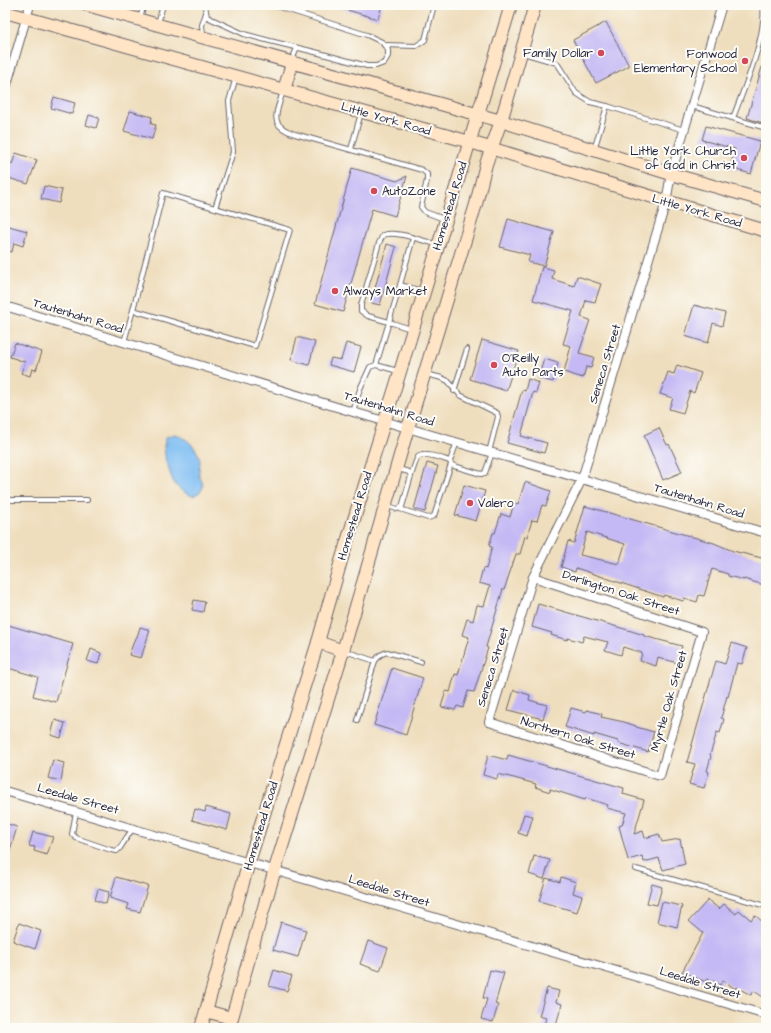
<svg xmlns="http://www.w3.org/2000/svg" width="771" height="1033" font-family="'Architects Daughter',sans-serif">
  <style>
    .water { fill: #7fbef3; stroke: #507097 }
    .building { fill: #c4b9f4; fill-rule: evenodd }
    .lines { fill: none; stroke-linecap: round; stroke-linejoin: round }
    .lane-casing { stroke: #6a6468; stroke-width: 6 }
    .street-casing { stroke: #6a6468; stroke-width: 10 }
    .secondary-casing { stroke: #6a6468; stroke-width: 14 }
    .lane { stroke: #fff; stroke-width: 4 }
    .street { stroke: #fff; stroke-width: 8 }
    .secondary { stroke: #ffe4c6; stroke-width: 12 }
    .poi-dot { fill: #d1495b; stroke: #fdfcf7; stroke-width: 1.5 }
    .labels { text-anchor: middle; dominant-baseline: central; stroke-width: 4; stroke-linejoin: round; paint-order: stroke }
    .poi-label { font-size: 12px; fill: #22223b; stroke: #fdfcf7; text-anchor: start }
    .street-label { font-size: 12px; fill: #22223b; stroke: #fdfcf7 }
  </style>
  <rect width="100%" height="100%" fill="#fdfcf7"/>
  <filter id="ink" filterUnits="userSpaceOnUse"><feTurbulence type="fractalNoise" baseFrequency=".025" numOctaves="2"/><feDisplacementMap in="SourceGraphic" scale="8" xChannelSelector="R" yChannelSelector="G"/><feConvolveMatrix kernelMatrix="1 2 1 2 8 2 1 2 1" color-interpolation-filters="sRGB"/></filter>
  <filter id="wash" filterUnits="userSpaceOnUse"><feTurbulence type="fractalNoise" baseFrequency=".012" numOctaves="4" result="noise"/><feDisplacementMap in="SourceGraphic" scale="16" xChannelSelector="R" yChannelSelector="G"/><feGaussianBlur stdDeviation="0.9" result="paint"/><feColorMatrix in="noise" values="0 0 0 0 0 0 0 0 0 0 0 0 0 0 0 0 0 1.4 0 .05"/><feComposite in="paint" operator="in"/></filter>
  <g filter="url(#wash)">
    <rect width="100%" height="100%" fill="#efdebd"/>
    <path class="water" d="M175,434C186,437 199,449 200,461C200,465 198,472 199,476C200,479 202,480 202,482C205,490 199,493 193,496C176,490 172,482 168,465L166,463L164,446L166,437Z"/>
    <g id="blocks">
      <g class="building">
        <path d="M337,5H382L378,19L337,7Z"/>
        <path d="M606,22L629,66L596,83L573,40Z"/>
        <path d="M764,60H766V124L747,118Z"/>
        <path d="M54,97L75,103L72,114L51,108Z"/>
        <path d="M130,111L152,117L151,124L156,125L152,139L124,131Z"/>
        <path d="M89,115L99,118L96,128L86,125Z"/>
        <path d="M706,126L760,141L751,174L730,168L735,149L702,140Z"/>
        <path d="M16,153L37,160L28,184L5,177L9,163L12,164Z"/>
        <path d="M352,168L397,181L407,176L395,216L372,209L343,312L315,304Z"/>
        <path d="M44,186L62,190L59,203L41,199Z"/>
        <path d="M508,219L554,232L544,266L528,262L530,255L500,247Z"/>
        <path d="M5,225L27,231L23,246L14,243L12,252L5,250Z"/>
        <path d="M387,244L396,247L380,305L371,303Z"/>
        <path d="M542,267L554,270L552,279L574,286L577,276L601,284L595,302L586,300L581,317L590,320L579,353L594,357L591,368L586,367L583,378L564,372L571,346L563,344L573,311L533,300Z"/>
        <path d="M694,305L725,313L722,326L713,323L708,343L685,336Z"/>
        <path d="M297,337L315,342L309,365L291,360Z"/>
        <path d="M482,340L519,351L506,391L470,379Z"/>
        <path d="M15,343L42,352L36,370L32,369L30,376L21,373L25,362L10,357Z"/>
        <path d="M346,343L361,347L354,372L329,365L331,358L341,360Z"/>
        <path d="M544,359L558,363L553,382L538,378Z"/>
        <path d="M677,365L701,373L694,393L690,391L683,413L669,409L673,398L660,394L668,372L674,374Z"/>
        <path d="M528,379L539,383L536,393L533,392L521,436L547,443L544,453L507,443L522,390L525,391Z"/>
        <path d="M659,428L667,445L669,444L682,472L663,480L644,435Z"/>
        <path d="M427,463L438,466L425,512L414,509Z"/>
        <path d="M525,482L551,491L546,506L542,505L537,521L532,520L527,537L525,536L520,554H516L504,590L503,589L486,647L488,648L474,692L468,691L463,708L457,706L455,710L441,707L446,691L450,692L455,674L458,675L469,637L462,635L467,619L473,621L477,605L484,606L490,586L479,583L483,568L486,569L492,547L489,546L493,533H495L501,514L510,517L514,503L518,504Z"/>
        <path d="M464,485L485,491L476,521L455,515Z"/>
        <path d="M585,506L714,543L733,551L766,559V578L764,585L744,579V580L728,576V574L712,569L704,596L699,595L697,602L684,598L683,601L664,595L663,597L576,568L575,572L561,567L568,541L574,543ZM587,532L625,544L619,564L580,555Z"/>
        <path d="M194,600L205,602L203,612L192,610Z"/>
        <path d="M538,604L628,630L644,635V636L682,646L677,663L658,657L656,666L640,661L642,653L623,647L621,655L605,650L608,642L584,636L582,642L568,638L567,640L551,635L552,633L532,627Z"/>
        <path d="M5,624L73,644L56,702L33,696L38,677L5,667Z"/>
        <path d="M140,627L150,630L141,658L129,655L135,638H137Z"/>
        <path d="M732,643L747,648L742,664L737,663L728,697L727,696L721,718L724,719L720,733L717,732L710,755L711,756L707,771L709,772L704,788L689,784L695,764L687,762L716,661L725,664Z"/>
        <path d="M91,649L101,653L98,664L87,661Z"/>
        <path d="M392,668L423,678L406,735L374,725Z"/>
        <path d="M514,690L530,695L529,700L547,705L543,719L508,710Z"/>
        <path d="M571,708L586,712L587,710L602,714L601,717L624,722L636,726V727L654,732L648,752L618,743V741L594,734V736L565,727Z"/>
        <path d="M55,720L65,723L61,738L51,735Z"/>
        <path d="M488,755L507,760L508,755L624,788L623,794L644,800L634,834L643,831L645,838L659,834L662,842L680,839L685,864L663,870L659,858L644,862L642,856L628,860L619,826L622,825L626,813L607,808L608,805L586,798L585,800L550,789V792L535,787L536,784L514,778L498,774L497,779L483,775Z"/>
        <path d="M53,760L64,763L61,781L48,778Z"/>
        <path d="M206,807L231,814L227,830L192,820L195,809L205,812Z"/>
        <path d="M524,814L533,816L527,836L518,833Z"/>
        <path d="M5,823L17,827L7,861H5Z"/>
        <path d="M33,832L53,837L47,855L34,851L35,847L29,846Z"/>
        <path d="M534,856L550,860L544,879L529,874Z"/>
        <path d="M116,877L148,886L140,912L127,909L129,904L110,898Z"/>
        <path d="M561,877L576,882L573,893L582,896L577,912L539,901L546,878L560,882Z"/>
        <path d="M652,884L662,887L657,905L647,903Z"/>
        <path d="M98,889L109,892L106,904L95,900Z"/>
        <path d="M708,900L719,909L724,904L736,914L739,910L751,920L755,915L766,925V999L754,991L751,995L736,987L735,989L723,980L720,985L708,978L706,982L682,972L703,933L689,921Z"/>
        <path d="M662,902L682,906L677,927L657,922Z"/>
        <path d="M281,922L306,930L298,957L273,950Z"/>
        <path d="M19,923L41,931L35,949L13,941Z"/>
        <path d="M368,941L388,948L380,971L360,964Z"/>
        <path d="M274,970L292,976L287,991L269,986Z"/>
        <path d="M490,970L504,973L495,1004L498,1005L493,1022L481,1019L487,999L483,998Z"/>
        <path d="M547,988L559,991L556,1002L562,1004L555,1028H543L546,1018L539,1016Z"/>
      </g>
    </g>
  </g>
  <g filter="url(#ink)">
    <use href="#blocks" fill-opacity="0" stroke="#6a6468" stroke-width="1"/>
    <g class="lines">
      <defs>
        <g id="lane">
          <path d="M205,5L207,17L244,34L270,41L319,53L367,66H376L384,63L388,56V50L382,42L367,35L273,5"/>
          <path d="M140,18L144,5"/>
          <path d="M158,23L163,5"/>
          <path d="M203,35L202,25L206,13"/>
          <path d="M384,45L416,46L425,40L434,5"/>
          <path d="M523,53L557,63L576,93L590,102L607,106"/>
          <path d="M292,60L297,48"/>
          <path d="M283,91C277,113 267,125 295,134L422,170L427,174V180L421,207L425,212L444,219"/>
          <path d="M692,106L766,128"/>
          <path d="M733,118C744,88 767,37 763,5"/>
          <path d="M351,149L361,113"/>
          <path d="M594,150L607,106L684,130"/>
          <path d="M215,208L163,193L133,310L255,346L290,230L215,208L233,152L229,101L236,77"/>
          <path d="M413,238L400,285L422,291"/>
          <path d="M400,285L389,322L411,329"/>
          <path d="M124,342L133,310"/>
          <path d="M376,365L389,322L368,316L361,311V305L379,243L383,235C396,230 422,241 436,244"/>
          <path d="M426,374L442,378L448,381L460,395L497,413L498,417L489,452"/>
          <path d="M454,391L467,349"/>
          <path d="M353,412L360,389L370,367L376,365L398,371"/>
          <path d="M457,442L450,461L451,464L454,466L481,474L485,473L492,453"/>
          <path d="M411,476C413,470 415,462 418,457C424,451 443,459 450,461"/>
          <path d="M5,500H87"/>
          <path d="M388,506L397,509L402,507L411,476L409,472L398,469"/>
          <path d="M400,509L428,518L434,516L451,464"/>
          <path d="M345,651L375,661L357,720"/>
          <path d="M375,661L380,655L387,652L421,662"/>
          <path d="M76,812L72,834L76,838L111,850L117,851L120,848L133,828"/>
          <path d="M636,869L766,906"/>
        </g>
        <g id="street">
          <path d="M5,91L30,5"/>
          <path d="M5,306L353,412L766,533"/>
          <path d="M533,577L702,632L660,776L489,722L533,577L582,479L666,202L671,174L722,5"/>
          <path d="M5,791L766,1015"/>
        </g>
        <g id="secondary">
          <path d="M87,5L501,121L671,174L766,201"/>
          <path d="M5,12L470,142L766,231"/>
          <path d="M284,90L292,63"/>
          <path d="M318,642L343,651"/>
          <path d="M206,1011L231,1018"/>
          <path d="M201,1028L249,862L318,642L341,561L400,372L511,5"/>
          <path d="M229,1028L275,869L343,651L408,428L476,204L486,164L501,121L535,5"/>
        </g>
      </defs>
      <use href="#lane" class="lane-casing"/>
      <use href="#street" class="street-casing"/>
      <use href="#secondary" class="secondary-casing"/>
      <use href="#lane" class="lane"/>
      <use href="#street" class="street"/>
      <use href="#secondary" class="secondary"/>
    </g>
  </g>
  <g class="poi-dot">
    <circle cx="601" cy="53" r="4"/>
    <circle cx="745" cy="61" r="4"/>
    <circle cx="744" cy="158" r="4"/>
    <circle cx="374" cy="191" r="4"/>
    <circle cx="335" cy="291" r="4"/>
    <circle cx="494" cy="365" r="4"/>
    <circle cx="470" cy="503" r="4"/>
  </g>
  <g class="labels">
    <g class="poi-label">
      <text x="593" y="53" text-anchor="end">Family Dollar</text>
      <text x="737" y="54" text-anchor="end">Fonwood<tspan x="737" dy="14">Elementary School</tspan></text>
      <text x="736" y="151" text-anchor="end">Little York Church<tspan x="736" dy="14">of God in Christ</tspan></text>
      <text x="382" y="191">AutoZone</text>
      <text x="343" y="291">Always Market</text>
      <text x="502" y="358">O'Reilly<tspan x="502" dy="14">Auto Parts</tspan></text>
      <text x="478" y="503">Valero</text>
    </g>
    <g class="street-label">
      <text transform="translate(386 119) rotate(16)">Little York Road</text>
      <text transform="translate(450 206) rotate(-73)">Homestead Road</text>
      <text transform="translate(697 211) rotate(16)">Little York Road</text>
      <text transform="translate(78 316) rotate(17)">Tautenhahn Road</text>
      <text transform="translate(605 364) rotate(-73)">Seneca Street</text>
      <text transform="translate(389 409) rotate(17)">Tautenhahn Road</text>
      <text transform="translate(699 501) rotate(17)">Tautenhahn Road</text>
      <text transform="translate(355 516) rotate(-73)">Homestead Road</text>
      <text transform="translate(621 593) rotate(18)">Darlington Oak Street</text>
      <text transform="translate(493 667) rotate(-73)">Seneca Street</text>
      <text transform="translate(669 701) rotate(-74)">Myrtle Oak Street</text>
      <text transform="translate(578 738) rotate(17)">Northern Oak Street</text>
      <text transform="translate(78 799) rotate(16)">Leedale Street</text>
      <text transform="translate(261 826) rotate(-73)">Homestead Road</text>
      <text transform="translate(389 891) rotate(17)">Leedale Street</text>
      <text transform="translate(700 983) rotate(17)">Leedale Street</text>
    </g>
  </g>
  <rect width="771" height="1033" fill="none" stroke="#fdfcf7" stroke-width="20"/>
</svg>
